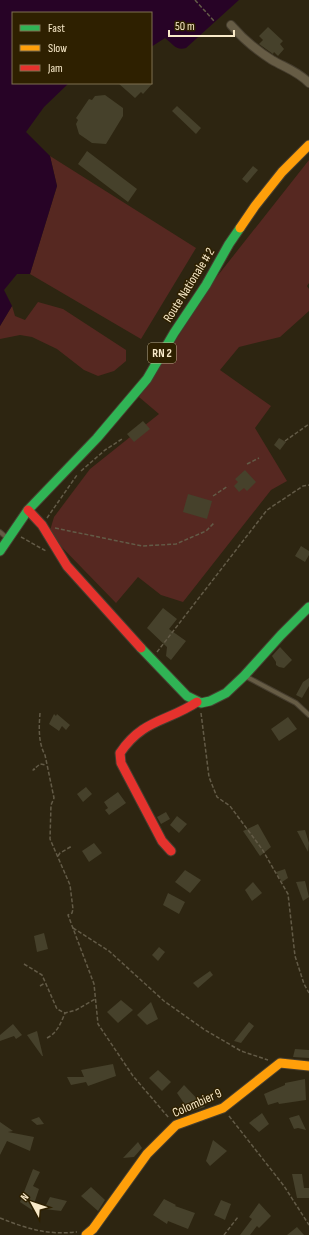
<svg xmlns="http://www.w3.org/2000/svg" width="309" height="1235" font-family="'Sofia Sans Condensed',sans-serif">
  <style>
    .green { fill: #562821 }
    .water { fill: #270326 }
    .building { fill: #46412b }
    .lines { fill: none; stroke-linecap: round; stroke-linejoin: round }
    .lane-casing { stroke: #463e2f; stroke-width: 6 }
    .street-casing { stroke: #463e2f; stroke-width: 10 }
    .fast-casing { stroke: #463e2f; stroke-width: 11 }
    .slow-casing { stroke: #463e2f; stroke-width: 11 }
    .jam-casing { stroke: #463e2f; stroke-width: 11 }
    .path { stroke: #635b47; stroke-width: 1.5; stroke-dasharray: 4 2; stroke-linecap: butt }
    .lane { stroke: #665c45; stroke-width: 4 }
    .street { stroke: #665c45; stroke-width: 8 }
    .fast { stroke: #30b455; stroke-width: 9 }
    .slow { stroke: #ff9f0a; stroke-width: 9 }
    .jam { stroke: #e5322d; stroke-width: 9 }
    .labels { text-anchor: middle; dominant-baseline: central; stroke-width: 3; stroke-linejoin: round; paint-order: stroke }
    .shield { fill: #2e2000; stroke: #bbad8c; stroke-width: 1 }
    .shield-label { font-size: 12px; font-weight: bold; fill: #f8e9c8 }
    .street-label { font-size: 13px; fill: #f8e9c8; stroke: #2e2000 }
  </style>
  <rect width="100%" height="100%" fill="#2d2511"/>
  <g class="green">
    <path d="M50,156L196,248L141,339L30,274L57,186Z"/>
    <path d="M309,160V283L307,286L309,289V311L280,337L239,347L220,370L271,406L255,428L287,481L271,490L183,602L161,595L138,577L116,603L49,534L54,517L90,469L159,414L139,397L215,279Z"/>
    <path d="M38,302L63,309L126,350V361L114,371L98,376L84,370L57,349L32,337L20,335L0,339V326L12,306L15,316L25,320Z"/>
  </g>
  <path class="water" d="M0,0H239L186,48C176,51 173,44 165,38L151,47V13H13V83H69L44,107L26,132L50,156L57,186L30,274H17L4,290L12,306L0,326Z"/>
  <g class="building">
    <path d="M268,27L283,41L280,44L284,49L278,56L274,52L273,54L259,44L263,40L259,36Z"/>
    <path d="M118,83H153L143,94L141,92L135,98Z"/>
    <path d="M105,95L123,108V116L106,144L92,143L79,134L76,124L78,120L76,118L89,99L92,100L95,96Z"/>
    <path d="M177,106L201,128L196,134L172,111Z"/>
    <path d="M87,151L137,189L128,202L78,164Z"/>
    <path d="M253,166L258,170L247,183L242,179Z"/>
    <path d="M143,421L150,429L134,442L127,434Z"/>
    <path d="M279,438L286,442L280,450L274,445Z"/>
    <path d="M245,470L256,482L247,491L244,488L239,492L234,486L238,482L235,479Z"/>
    <path d="M188,494L212,501L207,519L183,512Z"/>
    <path d="M301,546L309,551V555L305,562L295,556Z"/>
    <path d="M163,608L177,619L169,629L186,641L171,660L166,656L167,647L147,628Z"/>
    <path d="M280,647L292,660L284,668L279,667L276,665V662L272,656Z"/>
    <path d="M309,678V686L302,698L296,695L303,682Z"/>
    <path d="M54,714L56,716L57,714L70,725L66,730L62,726L59,731L49,724Z"/>
    <path d="M288,717L297,729L279,741L271,729Z"/>
    <path d="M86,787L92,794L83,802L77,794Z"/>
    <path d="M118,792L126,803L109,815L105,810L108,808L104,802Z"/>
    <path d="M166,812L170,819L161,824L157,817Z"/>
    <path d="M177,816L187,824L179,833L170,825Z"/>
    <path d="M258,824L271,847L260,856L243,831Z"/>
    <path d="M305,830L309,843L308,852L297,831Z"/>
    <path d="M94,843L102,853L89,862L82,851Z"/>
    <path d="M285,869L288,878L282,882L276,872Z"/>
    <path d="M185,870L201,880L190,893L175,882Z"/>
    <path d="M305,881L309,897L303,901L296,882Z"/>
    <path d="M253,882L262,893L252,901L245,890Z"/>
    <path d="M168,893L185,902L179,914L163,905Z"/>
    <path d="M44,933L48,949L37,952L34,936Z"/>
    <path d="M159,947L165,952L158,961L152,955Z"/>
    <path d="M210,971L213,975L198,988L193,983Z"/>
    <path d="M121,1000L133,1010L118,1023L107,1012Z"/>
    <path d="M151,1002L158,1019L147,1025L137,1015Z"/>
    <path d="M249,1022L254,1026L241,1043L234,1041Z"/>
    <path d="M13,1024L22,1035L16,1039L14,1036L0,1041V1035Z"/>
    <path d="M37,1031L43,1056H42L27,1035Z"/>
    <path d="M295,1049L309,1050V1058L293,1057Z"/>
    <path d="M113,1064L116,1076L88,1086L86,1082L71,1085L67,1077H84L81,1070Z"/>
    <path d="M158,1070L171,1082L162,1091L149,1078Z"/>
    <path d="M305,1079L306,1100L279,1104L278,1102L268,1105L264,1094L285,1085V1083Z"/>
    <path d="M184,1085L205,1107L190,1112L177,1093Z"/>
    <path d="M262,1113L269,1124L259,1132L249,1123Z"/>
    <path d="M299,1115L306,1130L298,1128L294,1129L289,1118Z"/>
    <path d="M39,1117L44,1124L37,1125L31,1120Z"/>
    <path d="M0,1122L13,1131L8,1132L34,1137L30,1151L7,1141L0,1155Z"/>
    <path d="M213,1140L227,1151L210,1166L206,1161Z"/>
    <path d="M138,1142L142,1148L134,1157L123,1158Z"/>
    <path d="M33,1169L40,1172L33,1186L39,1189L32,1210L20,1202Z"/>
    <path d="M292,1174H302L304,1188H309V1198H297Z"/>
    <path d="M91,1187L105,1200L98,1211L81,1196Z"/>
    <path d="M50,1197L67,1201L61,1211L44,1209Z"/>
    <path d="M164,1199L176,1205L175,1206L195,1213L188,1229L168,1221L167,1224L153,1215Z"/>
    <path d="M221,1200L231,1204L225,1220L214,1215Z"/>
    <path d="M259,1203L271,1216L259,1228L257,1226L250,1235H240L252,1219L249,1217Z"/>
    <path d="M297,1227L304,1235H287Z"/>
  </g>
  <g class="lines">
    <defs>
      <g id="lane">
        <path d="M0,532L6,537"/>
        <path d="M245,676L296,703L309,715"/>
      </g>
      <path id="street" d="M231,25C243,39 256,50 272,60C284,67 299,72 309,83"/>
      <g id="fast">
        <path d="M0,551L28,510L97,438L147,379L174,333L206,285L229,244L240,228"/>
        <path d="M141,648L187,696L201,703L210,701L226,693L244,676L281,635L309,607"/>
      </g>
      <g id="slow">
        <path d="M240,228L255,206L282,172L309,145"/>
        <path d="M86,1235L93,1229L147,1154L176,1125L223,1108L280,1063L309,1066"/>
      </g>
      <g id="jam">
        <path d="M28,510L42,525L67,566L141,648"/>
        <path d="M171,851L162,841L121,763L120,753C143,719 167,722 197,702"/>
      </g>
    </defs>
    <use href="#lane" class="lane-casing"/>
    <use href="#street" class="street-casing"/>
    <use href="#fast" class="fast-casing"/>
    <use href="#slow" class="slow-casing"/>
    <use href="#jam" class="jam-casing"/>
    <g class="path">
      <path d="M195,0L214,21"/>
      <path d="M285,441L309,424"/>
      <path d="M247,464L259,458"/>
      <path d="M81,471L105,450L122,439"/>
      <path d="M213,496L228,486"/>
      <path d="M47,518L77,475"/>
      <path d="M55,528L142,546L176,544L206,531L214,523"/>
      <path d="M21,537L46,551"/>
      <path d="M157,652L267,510L303,486L309,485"/>
      <path d="M40,713C39,727 38,742 45,755L54,798L51,805L50,839L70,885L73,909L72,913L68,915L94,984L98,1024L133,1076L169,1118"/>
      <path d="M201,713L209,777L217,797L230,806L262,849L288,894L295,956L304,984L309,993"/>
      <path d="M35,769L33,770L40,764L46,765"/>
      <path d="M58,856L60,853L72,846"/>
      <path d="M73,928L109,951L164,1001L205,1030L241,1051L268,1060"/>
      <path d="M24,964L42,975L57,1009L65,1013L76,1010L95,999"/>
      <path d="M40,986L45,983"/>
      <path d="M47,1038C57,1033 61,1023 65,1013"/>
      <path d="M229,1116L284,1186L309,1225"/>
      <path d="M0,1218C28,1229 46,1235 77,1232"/>
      <path d="M224,1235L238,1217"/>
    </g>
    <use href="#lane" class="lane"/>
    <use href="#street" class="street"/>
    <use href="#fast" class="fast"/>
    <use href="#slow" class="slow"/>
    <use href="#jam" class="jam"/>
  </g>
  <g class="labels">
    <rect class="shield" x="148" y="343" width="28" height="20" rx="3"/>
    <g class="shield-label">
      <text x="162" y="353">RN 2</text>
    </g>
    <g class="street-label">
      <text transform="translate(189 285) rotate(-58)">Route Nationale # 2</text>
      <text transform="translate(197 1103) rotate(-24)">Colombier 9</text>
    </g>
  </g>
  <rect x="12" y="12" width="140" height="72" fill="#2e2000" stroke="#7f7050"/>
  <rect x="20" y="25" width="20" height="6" fill="#30b455" stroke="#7f7050"/>
  <text x="48" y="32" font-size="12" fill="#f8e9c8">Fast</text>
  <rect x="20" y="45" width="20" height="6" fill="#ff9f0a" stroke="#7f7050"/>
  <text x="48" y="52" font-size="12" fill="#f8e9c8">Slow</text>
  <rect x="20" y="65" width="20" height="6" fill="#e5322d" stroke="#7f7050"/>
  <text x="48" y="72" font-size="12" fill="#f8e9c8">Jam</text>
  <g transform="translate(32 1203) rotate(310)" stroke="#2e2000" stroke-width="3" paint-order="stroke">
  <path d="M0-3L7 15L0 10L-7 15Z" fill="#f8e9c8"/>
  <text y="-6" font-size="11" font-weight="bold" text-anchor="middle" fill="#f8e9c8">N</text>
  </g>
  <path d="M169 30v6h65v-6" fill="none" stroke="#f8e9c8" stroke-width="2"/>
  <text x="175" y="30" font-size="12" fill="#f8e9c8" stroke="#2e2000" stroke-width="3" paint-order="stroke">50 m</text>
</svg>
